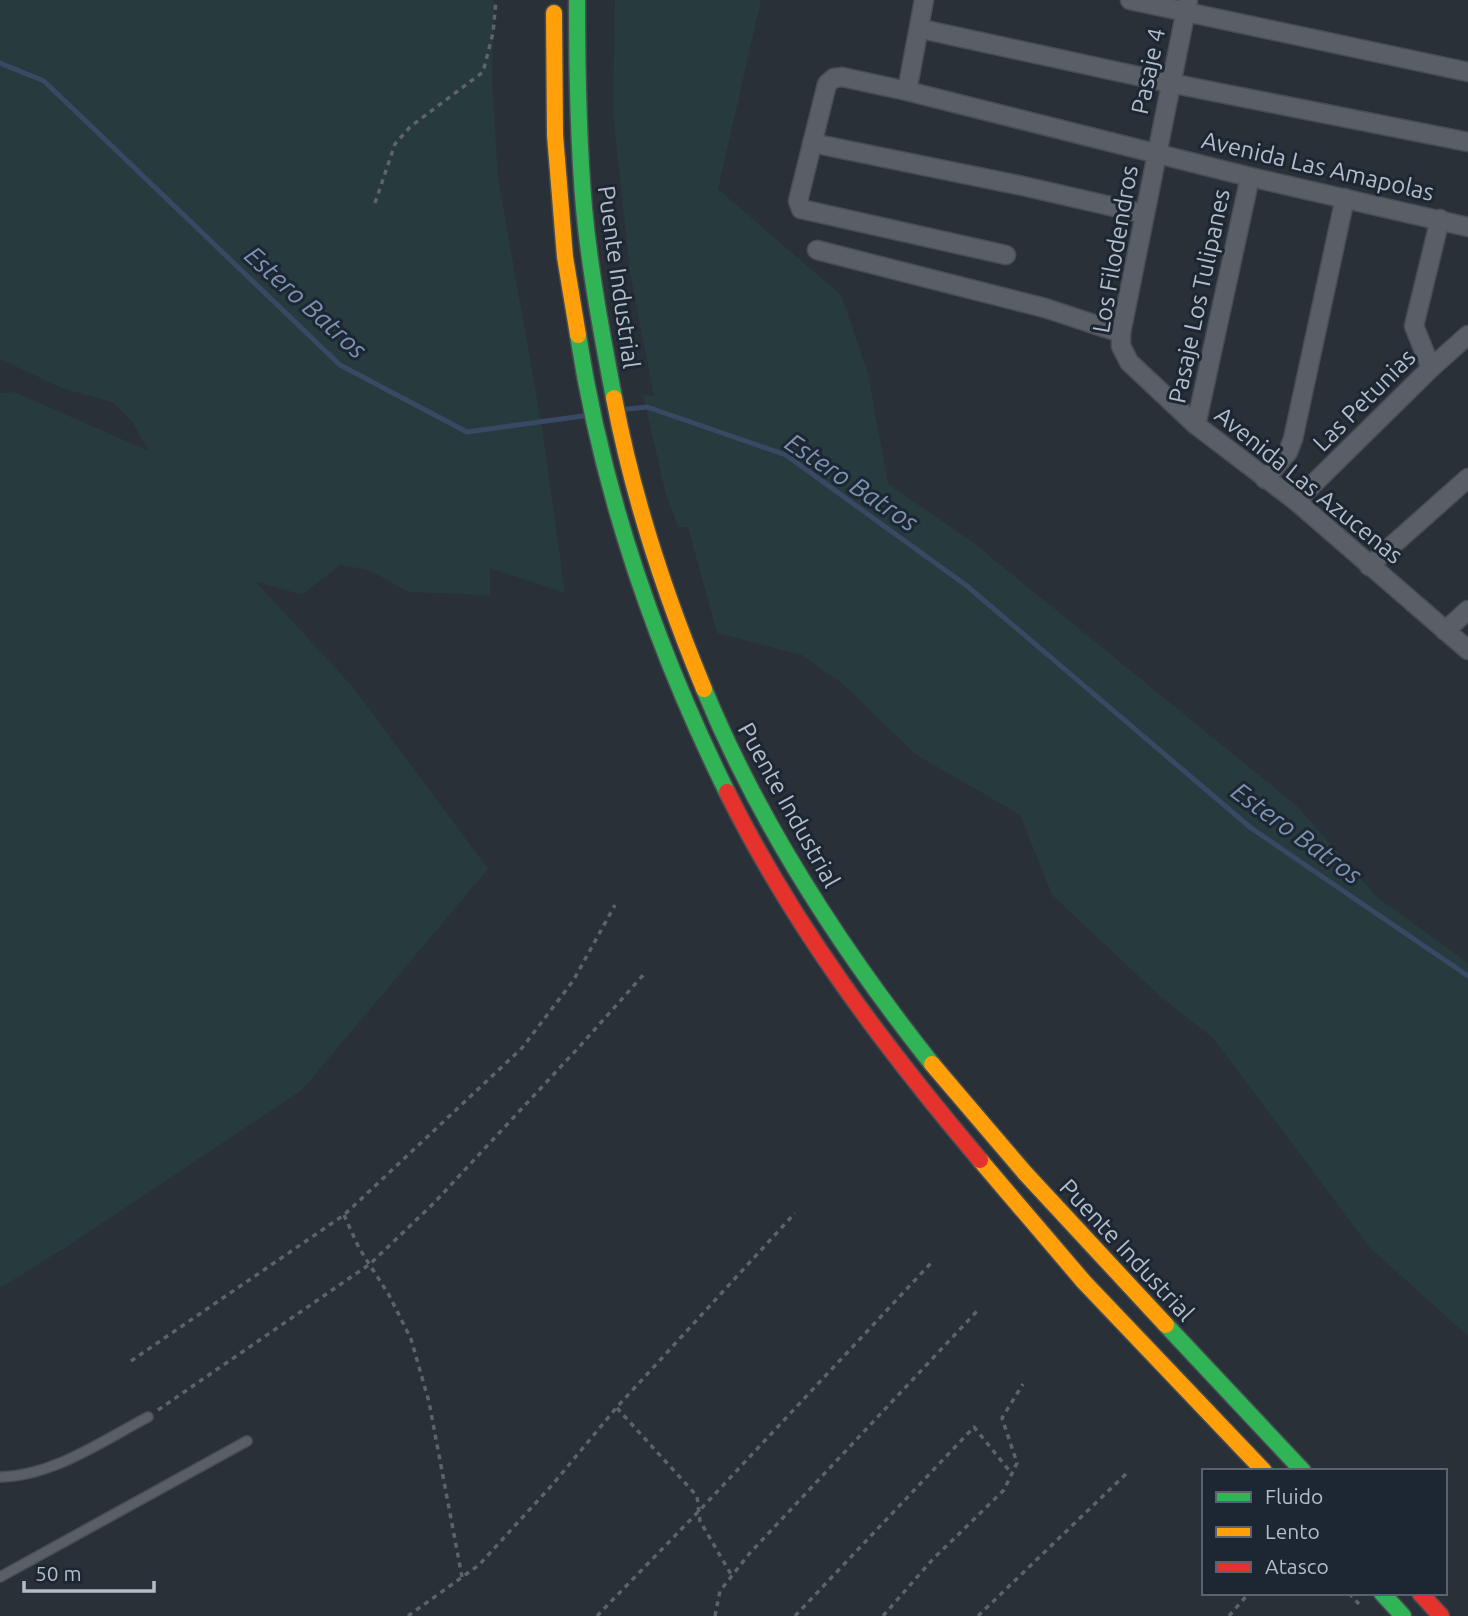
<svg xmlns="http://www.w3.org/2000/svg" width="1468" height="1616" font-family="Ubuntu,sans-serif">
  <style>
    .green { fill: #273a3e }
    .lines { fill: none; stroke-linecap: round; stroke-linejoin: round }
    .stream { stroke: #384963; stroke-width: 5 }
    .lane-casing { stroke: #484c53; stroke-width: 12 }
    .street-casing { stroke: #484c53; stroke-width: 21 }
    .fast-casing { stroke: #474c53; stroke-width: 19 }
    .slow-casing { stroke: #474c53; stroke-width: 19 }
    .jam-casing { stroke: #474c53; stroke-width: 19 }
    .path { stroke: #5d636a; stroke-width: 3.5; stroke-dasharray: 5 5; stroke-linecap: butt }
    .lane { stroke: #5a5e66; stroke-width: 9 }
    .street { stroke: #5a5e66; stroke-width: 18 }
    .fast { stroke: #30b455; stroke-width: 16 }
    .slow { stroke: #ff9f0a; stroke-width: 16 }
    .jam { stroke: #e5322d; stroke-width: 16 }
    .labels { text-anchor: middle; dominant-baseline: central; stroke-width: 6; stroke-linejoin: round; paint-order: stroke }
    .street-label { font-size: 24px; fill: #b4bcc9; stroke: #1d2633 }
    .water-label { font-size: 26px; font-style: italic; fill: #7c92b1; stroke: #1d2633 }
  </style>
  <rect width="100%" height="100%" fill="#2a3038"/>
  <g class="green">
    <path d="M0,0H494L492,79L498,178L542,427L565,593L490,568V595L409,592L369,570L340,565L302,595L255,581L352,686L488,869L302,1090L63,1249L0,1288V393L14,392L149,451L131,420L112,402L64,389L0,359Z"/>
    <path d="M615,0H761L718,189L841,295L868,373L888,484L971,541L1297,806L1377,897L1468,963V1336L1370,1248L1214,1039L1161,997L1052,895L1020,815L915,754L844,685L802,655L717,633L688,527H678L665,491L643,395L654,396L630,273L613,112Z"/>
  </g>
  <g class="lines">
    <g class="stream">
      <path d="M0,63L44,81L340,365L467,432L583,416"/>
      <path d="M627,409L647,407L786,455L967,586L1251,828L1468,976"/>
    </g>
    <defs>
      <g id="lane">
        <path d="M0,1477C53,1476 102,1441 148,1417"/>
        <path d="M0,1577L247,1441"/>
      </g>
      <g id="street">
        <path d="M1130,0L1468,72"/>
        <path d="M1188,0L1121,333V346L1129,362L1196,425L1296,501L1468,650"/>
        <path d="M926,30L1170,83L1468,142"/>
        <path d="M907,91L924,0"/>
        <path d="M812,143L1023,186L1145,214"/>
        <path d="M817,250L1045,308L1121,333"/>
        <path d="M1006,255L801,209L798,201L827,84L834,78L842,77L907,91L1250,177L1468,227"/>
        <path d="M1431,368L1414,326L1440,219"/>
        <path d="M1196,425L1250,177"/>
        <path d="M1265,479L1288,452L1293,439L1345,198"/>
        <path d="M1296,501L1431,368L1468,335"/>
        <path d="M1369,566L1468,478"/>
        <path d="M1445,631L1468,610"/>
      </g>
      <g id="fast">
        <path d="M577,0C577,70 578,139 584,208C590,272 602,335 614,398"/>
        <path d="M578,335C603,495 656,648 727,792"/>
        <path d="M704,689C760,825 841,949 932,1064"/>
        <path d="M1166,1325L1303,1471"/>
        <path d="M1382,1593L1403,1616"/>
      </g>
      <g id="slow">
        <path d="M554,13L555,135L565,257L578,335"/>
        <path d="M614,398C633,498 665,595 704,689"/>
        <path d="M932,1064L1025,1173L1166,1325"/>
        <path d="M980,1160L1084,1282L1264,1471"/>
      </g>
      <g id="jam">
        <path d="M727,792C794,927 883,1045 980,1160"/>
        <path d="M1420,1593L1441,1616"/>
      </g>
    </defs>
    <use href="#lane" class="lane-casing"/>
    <use href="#street" class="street-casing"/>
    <use href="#fast" class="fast-casing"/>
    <use href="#slow" class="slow-casing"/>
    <use href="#jam" class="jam-casing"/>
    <g class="path">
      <path d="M375,203L395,144L410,127L483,72L493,33L496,0"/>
      <path d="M344,1215L359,1248L389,1295L411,1339L429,1402L462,1577"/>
      <path d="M131,1361L344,1215L522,1048L573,981L615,905"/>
      <path d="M617,1408L697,1496L700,1521L732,1576"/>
      <path d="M158,1410L370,1264L434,1203L580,1046L645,973"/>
      <path d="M1349,1593L1359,1604"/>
      <path d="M408,1616L479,1565L553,1484L617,1407L795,1213"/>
      <path d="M597,1616L699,1511L931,1263"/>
      <path d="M715,1616L720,1591L749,1554L978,1310"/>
      <path d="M795,1616L974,1427L1012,1474"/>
      <path d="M883,1616L933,1559L1004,1490L1017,1463L1002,1418L1023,1384"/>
      <path d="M978,1616L1129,1471"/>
      <path d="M1229,1616L1249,1593"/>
    </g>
    <use href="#lane" class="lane"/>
    <use href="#street" class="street"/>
    <use href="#fast" class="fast"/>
    <use href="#slow" class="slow"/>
    <use href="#jam" class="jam"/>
  </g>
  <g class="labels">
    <g class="street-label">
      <text transform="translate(1148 71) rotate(-78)">Pasaje 4</text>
      <text transform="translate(1318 166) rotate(13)">Avenida Las Amapolas</text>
      <text transform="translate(1115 249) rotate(-80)">Los Filodendros</text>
      <text transform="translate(619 277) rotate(82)">Puente Industrial</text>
      <text transform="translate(1199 296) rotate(-78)">Pasaje Los Tulipanes</text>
      <text transform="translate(1364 400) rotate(-45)">Las Petunias</text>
      <text transform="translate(1309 485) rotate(39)">Avenida Las Azucenas</text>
      <text transform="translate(789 805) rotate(61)">Puente Industrial</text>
      <text transform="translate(1127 1250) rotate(47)">Puente Industrial</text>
    </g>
    <g class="water-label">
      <text transform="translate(306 302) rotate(42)">Estero Batros</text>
      <text transform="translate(852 482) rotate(34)">Estero Batros</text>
      <text transform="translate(1297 833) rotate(36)">Estero Batros</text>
    </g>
  </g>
  <rect x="1202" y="1469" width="245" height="126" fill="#1d2633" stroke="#59626f" stroke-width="2"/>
  <rect x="1216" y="1492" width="35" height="10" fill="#30b455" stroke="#59626f" stroke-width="2"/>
  <text x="1265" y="1504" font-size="21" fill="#b4bcc9">Fluido</text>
  <rect x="1216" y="1527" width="35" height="10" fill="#ff9f0a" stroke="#59626f" stroke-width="2"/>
  <text x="1265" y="1539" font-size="21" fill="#b4bcc9">Lento</text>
  <rect x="1216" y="1562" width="35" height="10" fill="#e5322d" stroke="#59626f" stroke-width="2"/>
  <text x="1265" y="1574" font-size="21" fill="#b4bcc9">Atasco</text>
  <path d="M24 1581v10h130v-10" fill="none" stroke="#b4bcc9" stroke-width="3.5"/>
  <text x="35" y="1581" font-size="21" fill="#b4bcc9" stroke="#1d2633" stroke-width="5" paint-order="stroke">50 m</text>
</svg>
